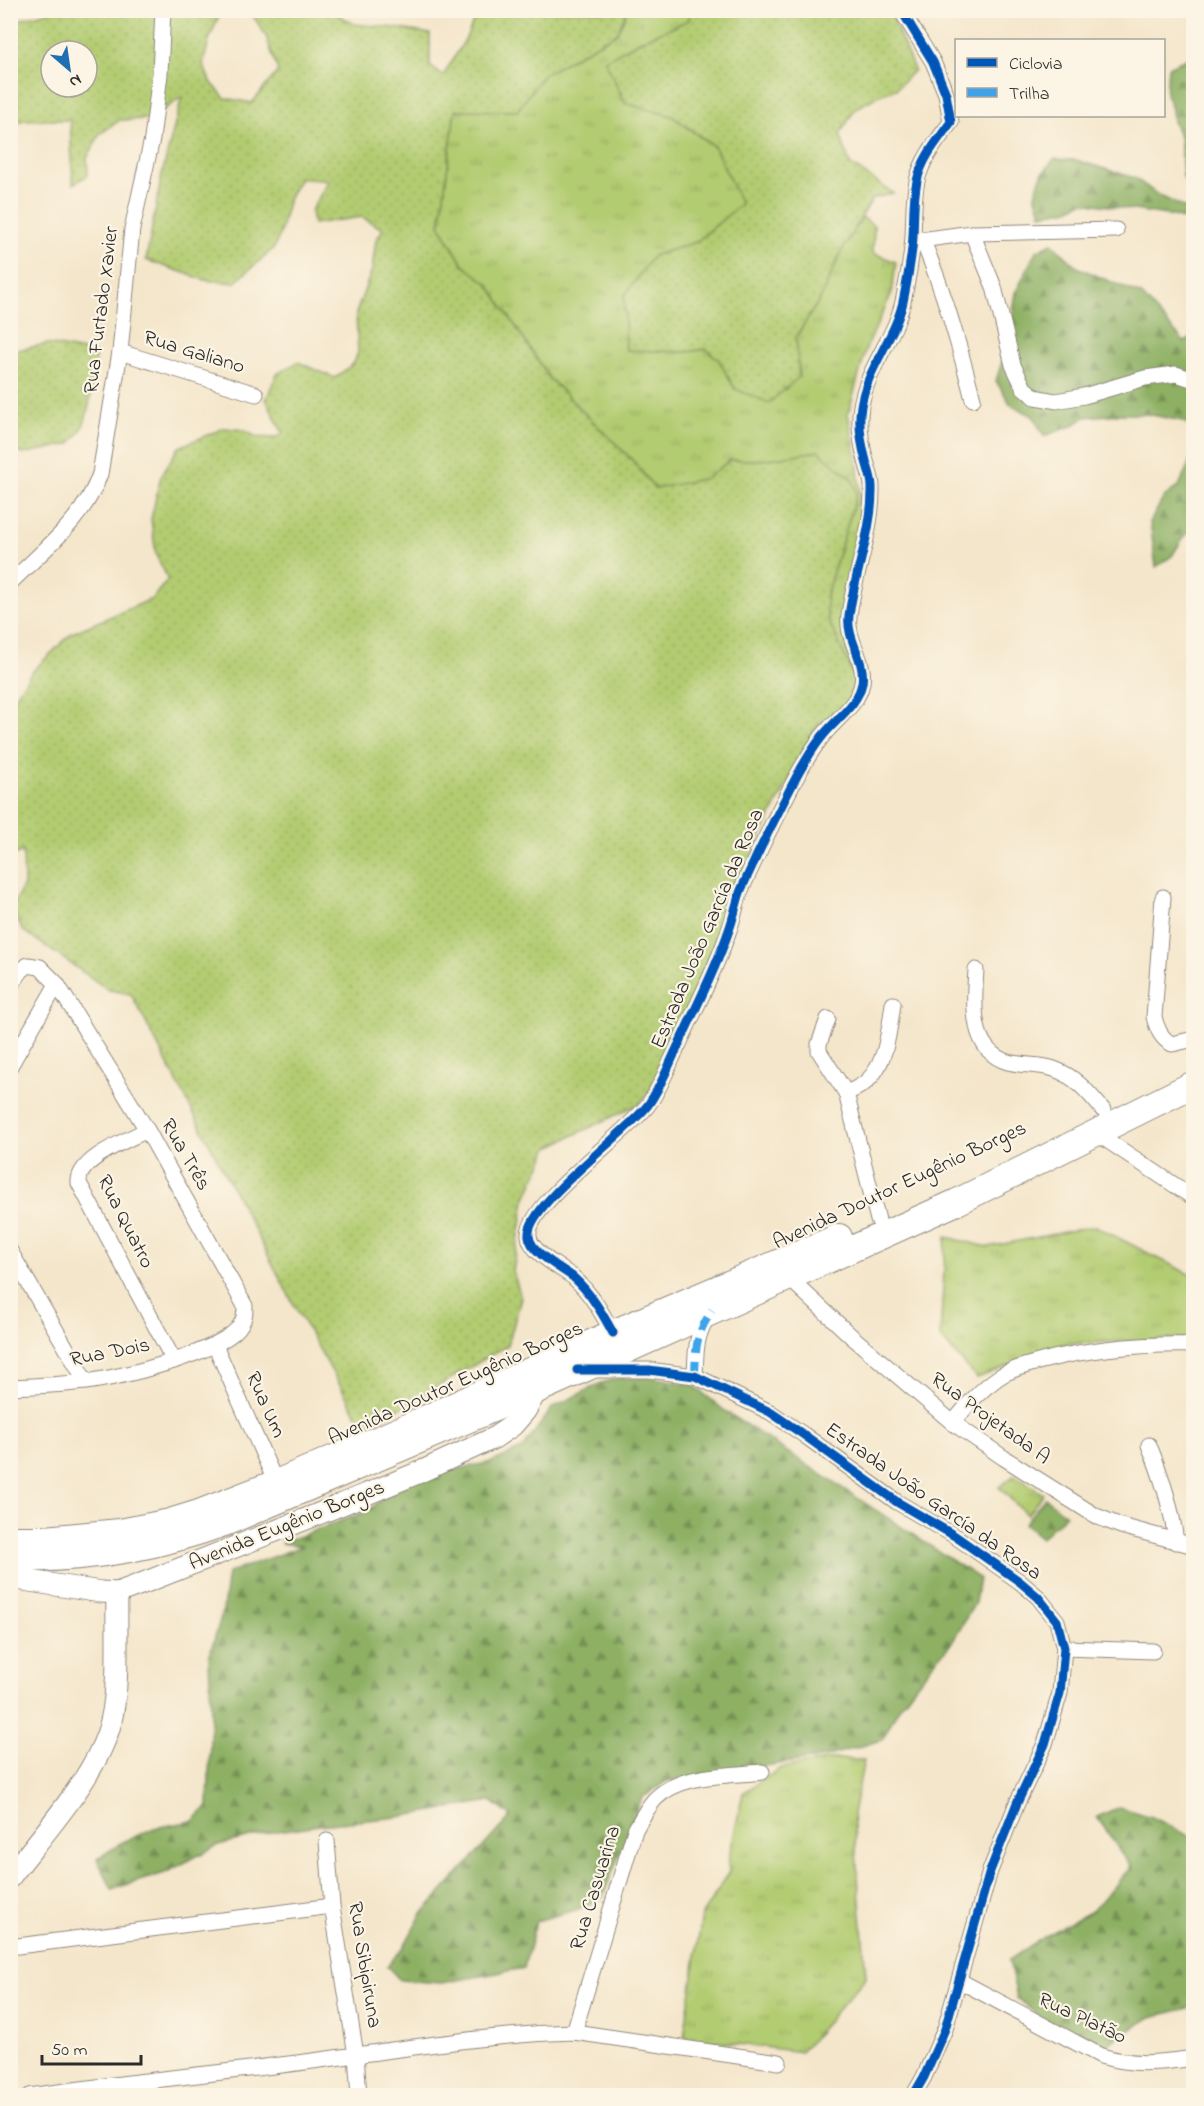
<svg xmlns="http://www.w3.org/2000/svg" width="1204" height="2106" font-family="'Indie Flower',sans-serif">
  <style>
    .grass { fill: url(#grass-tufts); stroke: #6e7c4e; stroke-width: 1.5 }
    .forest { fill: url(#forest-firs); stroke: #5c6e47; stroke-width: 1.5 }
    .park { fill: url(#park-dots); stroke: #6e7c4e; stroke-width: 1.5; fill-rule: evenodd }
    .lines { fill: none; stroke-linecap: round; stroke-linejoin: round }
    .minor-casing { stroke: #90887b; stroke-width: 17 }
    .secondary-casing { stroke: #90887b; stroke-width: 23 }
    .trunk-casing { stroke: #90887b; stroke-width: 28 }
    .minor { stroke: #fff; stroke-width: 15 }
    .secondary { stroke: #fff; stroke-width: 21 }
    .trunk { stroke: #fff; stroke-width: 26 }
    .quiet { stroke: #3ea3eb; stroke-width: 8; stroke-dasharray: 15 8; stroke-linecap: butt }
    .cycleway-casing { stroke: #fcf5e5; stroke-width: 13 }
    .cycleway { stroke: #0057b8; stroke-width: 9 }
    .labels { text-anchor: middle; dominant-baseline: central; stroke-width: 4.5; stroke-linejoin: round; paint-order: stroke }
    .street-label { font-size: 21px; fill: #2b2b2b; stroke: #fcf5e5 }
  </style>
  <defs>
    <pattern id="grass-tufts" width="24" height="20" patternUnits="userSpaceOnUse" patternTransform="scale(1.5)"><rect width="24" height="20" fill="#b2cc71"/><path d="M3 7l-1-3M5 7V3M7 7l1-3M15 17l-1-3M17 17v-4M19 17l1-3" fill="none" stroke="#99af62"/></pattern>
    <pattern id="forest-firs" width="22" height="20" patternUnits="userSpaceOnUse" patternTransform="scale(1.5)"><rect width="22" height="20" fill="#8db063"/><path d="M5 1l3.5 6h-7zM16 11l3.5 6h-7z" fill="#738f52"/></pattern>
    <pattern id="park-dots" width="8" height="8" patternUnits="userSpaceOnUse" patternTransform="scale(1.5)"><rect width="8" height="8" fill="#b2cc71"/><path d="M2 2h.1M6 6h.1" fill="none" stroke="#99af62" stroke-width="1.8" stroke-linecap="round"/></pattern>
  </defs>
  <rect width="100%" height="100%" fill="#fcf5e5"/>
  <filter id="ink" filterUnits="userSpaceOnUse"><feTurbulence type="fractalNoise" baseFrequency=".0167" numOctaves="2"/><feDisplacementMap in="SourceGraphic" scale="12" xChannelSelector="R" yChannelSelector="G"/><feConvolveMatrix kernelMatrix="1 2 1 2 8 2 1 2 1" color-interpolation-filters="sRGB"/></filter>
  <filter id="wash" filterUnits="userSpaceOnUse"><feTurbulence type="fractalNoise" baseFrequency=".008" numOctaves="4" result="noise"/><feDisplacementMap in="SourceGraphic" scale="24" xChannelSelector="R" yChannelSelector="G"/><feGaussianBlur stdDeviation="1.35" result="paint"/><feColorMatrix in="noise" values="0 0 0 0 0 0 0 0 0 0 0 0 0 0 0 0 0 1.4 0 .05"/><feComposite in="paint" operator="in"/></filter>
  <g filter="url(#wash)">
    <rect width="100%" height="100%" fill="#f4e6cb"/>
    <g class="grass">
      <path d="M627,11H690L689,20L640,41L605,61L625,103L672,116L715,148L742,204L696,242L653,256L626,349L685,352L706,349L719,360L735,389L799,377L796,337L820,299L841,252L862,217L874,226L873,253L896,262L892,292L866,349L848,414L857,459L863,523L847,587L846,647L860,674L857,682L828,620L826,595L857,493L818,451L763,460H730L707,478L656,490L635,463L549,378L488,284L463,265L440,226L455,110H517L543,75L617,33Z"/>
      <path d="M1095,1226L1193,1276V1338L1064,1344L977,1378L940,1337L946,1237L988,1247Z"/>
      <path d="M1015,1475L1043,1494L1027,1515L999,1487Z"/>
      <path d="M833,1759L864,1760L853,1814L866,1977L801,2052L684,2037L702,1915L729,1873L728,1862L743,1793L781,1768Z"/>
    </g>
    <g class="forest">
      <path d="M1193,56V198L1183,176L1180,137L1173,121L1172,109L1166,94L1168,67Z"/>
      <path d="M1054,159L1076,160L1135,178L1158,195L1193,212V222L1173,216L1083,202L1066,210L1041,214L1035,194L1042,174Z"/>
      <path d="M1052,243L1077,267L1142,295L1184,342L1193,338V429L1183,421L1146,414H1121L1085,417L1072,426L1044,436L1033,416L1011,405L996,381L1010,336L1016,292L1036,251Z"/>
      <path d="M1193,454V528L1183,538L1172,556L1156,567L1150,522L1164,497L1179,486Z"/>
      <path d="M619,1378H657L693,1385L725,1411L979,1578L975,1603L950,1645L934,1662L900,1706L882,1740L824,1757L667,1781L642,1798L602,1898L576,1910L536,1921L524,1968L442,1983L400,1980L387,1966L403,1948L421,1915L511,1816L491,1801L398,1817L319,1825L271,1832L218,1845L165,1873L112,1889L97,1859L123,1842L154,1828L193,1821L208,1806L211,1713L209,1657L223,1610L228,1573L302,1546L281,1543L368,1511L378,1502L418,1477L492,1462L522,1449L552,1408L601,1383Z"/>
      <path d="M1045,1498L1066,1515L1041,1538L1024,1524Z"/>
      <path d="M1119,1807L1152,1817L1193,1838V2007L1151,2017L1104,2046L1060,2034L1017,1998L1009,1960L1042,1938L1092,1911L1131,1867L1097,1817Z"/>
    </g>
    <g class="park">
      <path d="M51,11H221L209,40L203,64L210,81L225,98L252,103L278,71L266,36L250,11H332L354,24L396,28L430,34V66L443,76L466,38L478,11H627L617,33L543,75L517,111L455,110L440,226L463,265L488,284L549,378L635,463L655,489L707,478L730,460H763L818,451L852,479L857,493L826,595L828,620L857,682L846,705L817,726L761,835L733,896L696,997L652,1088L639,1104L549,1147L525,1200L513,1271L521,1298L508,1345L365,1429L295,1307L131,994L109,990L22,930L12,907L24,885L23,851L11,856L10,707L13,699L32,672L72,633L152,599L168,579L156,555L151,519L161,476L179,447L224,428L244,430L256,437L275,438L283,434L266,399L277,374L298,362L335,378L354,363L358,352L356,313L372,270L376,240L383,229L362,217L313,224L311,211L329,180L300,178L289,197L280,234L274,248L234,283L205,280L146,260L162,174L182,97L150,119L120,120L100,134L87,158L88,175L73,184L70,120H24L11,124V22ZM51,51H87V87H51Z"/>
      <path d="M690,11H890L914,70L896,89L881,94L855,109L840,134L850,164L893,193L872,199L841,252L820,299L796,337L799,377L769,403L735,389L719,360L706,349L685,352L626,350L624,296L653,256L696,242L741,204L715,147L672,116L625,103L605,60L640,41L689,20Z"/>
      <path d="M47,344L95,353C95,372 90,411 82,428C79,434 74,439 70,444L23,454L11,448V349L13,351Z"/>
    </g>
  </g>
  <g filter="url(#ink)">
    <g class="lines">
      <defs>
        <g id="minor">
          <path d="M972,233L994,287L1013,365L1024,388L1035,397L1056,401L1084,396L1145,378L1176,374L1194,380"/>
          <path d="M922,239C944,291 959,345 973,399"/>
          <path d="M913,241L972,233L1116,230"/>
          <path d="M120,352L256,394"/>
          <path d="M10,583C43,550 85,519 100,474L120,352L132,229L152,139L160,74L163,10"/>
          <path d="M1163,897L1154,1017C1157,1028 1161,1039 1172,1044L1194,1039"/>
          <path d="M976,970C974,1002 969,1051 1008,1062C1023,1066 1040,1064 1054,1069C1075,1076 1089,1093 1103,1110"/>
          <path d="M10,987L21,971L28,965L40,967L57,984L147,1130L245,1306C245,1312 245,1318 241,1324C226,1352 117,1379 84,1382C60,1385 35,1386 10,1387"/>
          <path d="M828,1019L819,1044V1051L846,1093L878,1220"/>
          <path d="M10,1066L57,984"/>
          <path d="M846,1093C853,1090 861,1087 867,1081C887,1063 889,1029 893,1004"/>
          <path d="M147,1130C128,1140 77,1159 79,1183L174,1361"/>
          <path d="M1096,1133L1194,1198"/>
          <path d="M10,1251L86,1382"/>
          <path d="M789,1278L850,1335L953,1423L1004,1458L1096,1516L1121,1526L1194,1546"/>
          <path d="M613,1333C602,1313 591,1293 573,1277C561,1268 530,1252 529,1236C525,1206 628,1132 648,1105C661,1087 669,1064 679,1044C696,1007 716,969 729,930C734,917 736,903 741,890C755,859 770,828 786,797C796,777 807,756 821,738C834,720 858,706 862,683C866,660 846,640 849,616C854,574 873,531 872,487C872,478 868,469 866,461C861,443 858,424 861,406C867,367 897,336 904,297C908,277 912,257 913,236C914,218 913,199 917,181C922,158 938,140 951,122L946,94L933,62L901,10"/>
          <path d="M215,1345L276,1483"/>
          <path d="M594,1370H649L695,1376L770,1412L804,1435L897,1502L955,1536L1019,1581L1038,1597L1057,1621L1064,1648L1060,1693L1045,1744L1017,1803L990,1871L945,2029L924,2077L913,2096"/>
          <path d="M695,1376C696,1352 695,1337 708,1316"/>
          <path d="M953,1423C967,1405 980,1390 999,1377C1012,1369 1027,1365 1042,1361C1092,1348 1142,1344 1194,1345"/>
          <path d="M1149,1445C1162,1477 1172,1508 1176,1542"/>
          <path d="M1064,1648L1153,1651"/>
          <path d="M327,1841L332,1906L356,2055L359,2096"/>
          <path d="M10,1947L332,1906"/>
          <path d="M960,1981L1101,2056C1134,2066 1159,2063 1194,2058"/>
          <path d="M574,2032L635,1830C641,1819 647,1808 655,1799C681,1773 728,1776 762,1772"/>
          <path d="M30,2096C138,2080 248,2071 356,2055C429,2045 500,2034 574,2032L779,2062"/>
        </g>
        <g id="secondary">
          <path d="M10,1578L101,1592L117,1593L146,1582L311,1517L420,1472L494,1438L513,1425L525,1411L537,1390"/>
          <path d="M10,1877C43,1834 99,1773 111,1721C120,1684 116,1631 117,1593"/>
        </g>
        <g id="trunk">
          <path d="M10,1539H45L120,1532L170,1522L196,1514L276,1483L409,1426L613,1333L839,1237"/>
          <path d="M10,1558C84,1561 158,1547 227,1522L537,1390L957,1202L1194,1084"/>
        </g>
      </defs>
      <use href="#minor" class="minor-casing"/>
      <use href="#secondary" class="secondary-casing"/>
      <use href="#trunk" class="trunk-casing"/>
      <use href="#minor" class="minor"/>
      <use href="#secondary" class="secondary"/>
      <use href="#trunk" class="trunk"/>
      <path class="quiet" d="M695,1376C696,1345 695,1337 712,1310"/>
      <defs>
        <g id="cycleway">
          <path d="M613,1333C602,1313 591,1293 573,1277C561,1268 530,1252 529,1236C525,1206 628,1132 648,1105C661,1087 669,1064 679,1044C696,1007 716,969 729,930C734,917 736,903 741,890C755,859 770,828 786,797C796,777 807,756 821,738C834,720 858,706 862,683C866,660 846,640 849,616C854,574 873,531 872,487C872,478 868,469 866,461C861,443 858,424 861,406C867,367 897,336 904,297C908,277 912,257 913,236C914,218 913,199 917,181C922,158 938,140 951,122L946,94L933,62L901,10"/>
          <path d="M577,1370H649L695,1376L770,1412L804,1435L897,1502L955,1536L1019,1581L1038,1597L1057,1621L1064,1648L1060,1693L1045,1744L1017,1803L990,1871L945,2029L924,2077L913,2096"/>
        </g>
      </defs>
      <use href="#cycleway" class="cycleway-casing"/>
      <use href="#cycleway" class="cycleway"/>
    </g>
  </g>
  <g class="labels">
    <g class="street-label">
      <text transform="translate(102 310) rotate(-83)">Rua Furtado Xavier</text>
      <text transform="translate(194 353) rotate(17)">Rua Galiano</text>
      <text transform="translate(708 929) rotate(-67)">Estrada João García da Rosa</text>
      <text transform="translate(185 1155) rotate(60)">Rua Três</text>
      <text transform="translate(900 1186) rotate(-25)">Avenida Doutor Eugênio Borges</text>
      <text transform="translate(125 1222) rotate(63)">Rua Quatro</text>
      <text transform="translate(110 1353) rotate(-11)">Rua Dois</text>
      <text transform="translate(456 1384) rotate(-24)">Avenida Doutor Eugênio Borges</text>
      <text transform="translate(265 1405) rotate(66)">Rua Um</text>
      <text transform="translate(990 1419) rotate(36)">Rua Projetada A</text>
      <text transform="translate(933 1502) rotate(35)">Estrada João García da Rosa</text>
      <text transform="translate(287 1526) rotate(-22)">Avenida Eugênio Borges</text>
      <text transform="translate(596 1888) rotate(-73)">Rua Casuarina</text>
      <text transform="translate(364 1965) rotate(81)">Rua Sibipiruna</text>
      <text transform="translate(1082 2019) rotate(25)">Rua Platão</text>
    </g>
  </g>
  <rect width="1204" height="2106" fill="none" stroke="#fcf5e5" stroke-width="36"/>
  <rect x="955" y="39" width="210" height="78" fill="#fcf5e5" stroke="#a8a49b" stroke-width="1.5"/>
  <rect x="967" y="58" width="30" height="9" fill="#0057b8" stroke="#a8a49b" stroke-width="1.5"/>
  <text x="1009" y="69" font-size="18" fill="#2b2b2b">Ciclovia</text>
  <rect x="967" y="88" width="30" height="9" fill="#3ea3eb" stroke="#a8a49b" stroke-width="1.5"/>
  <text x="1009" y="99" font-size="18" fill="#2b2b2b">Trilha</text>
  <g transform="translate(69 69) rotate(151)"><circle r="28" fill="#fcf5e5" stroke="#a8a49b" stroke-width="1.5"/>
  <path d="M0-4.5L10 22L0 15L-10 22Z" fill="#1f6fb2"/>
  <text y="-9" font-size="16" font-weight="bold" text-anchor="middle" fill="#2b2b2b">N</text>
  </g>
  <path d="M42 2055v9h99v-9" fill="none" stroke="#2b2b2b" stroke-width="3"/>
  <text x="51" y="2055" font-size="18" fill="#2b2b2b" stroke="#fcf5e5" stroke-width="4.5" paint-order="stroke">50 m</text>
</svg>
